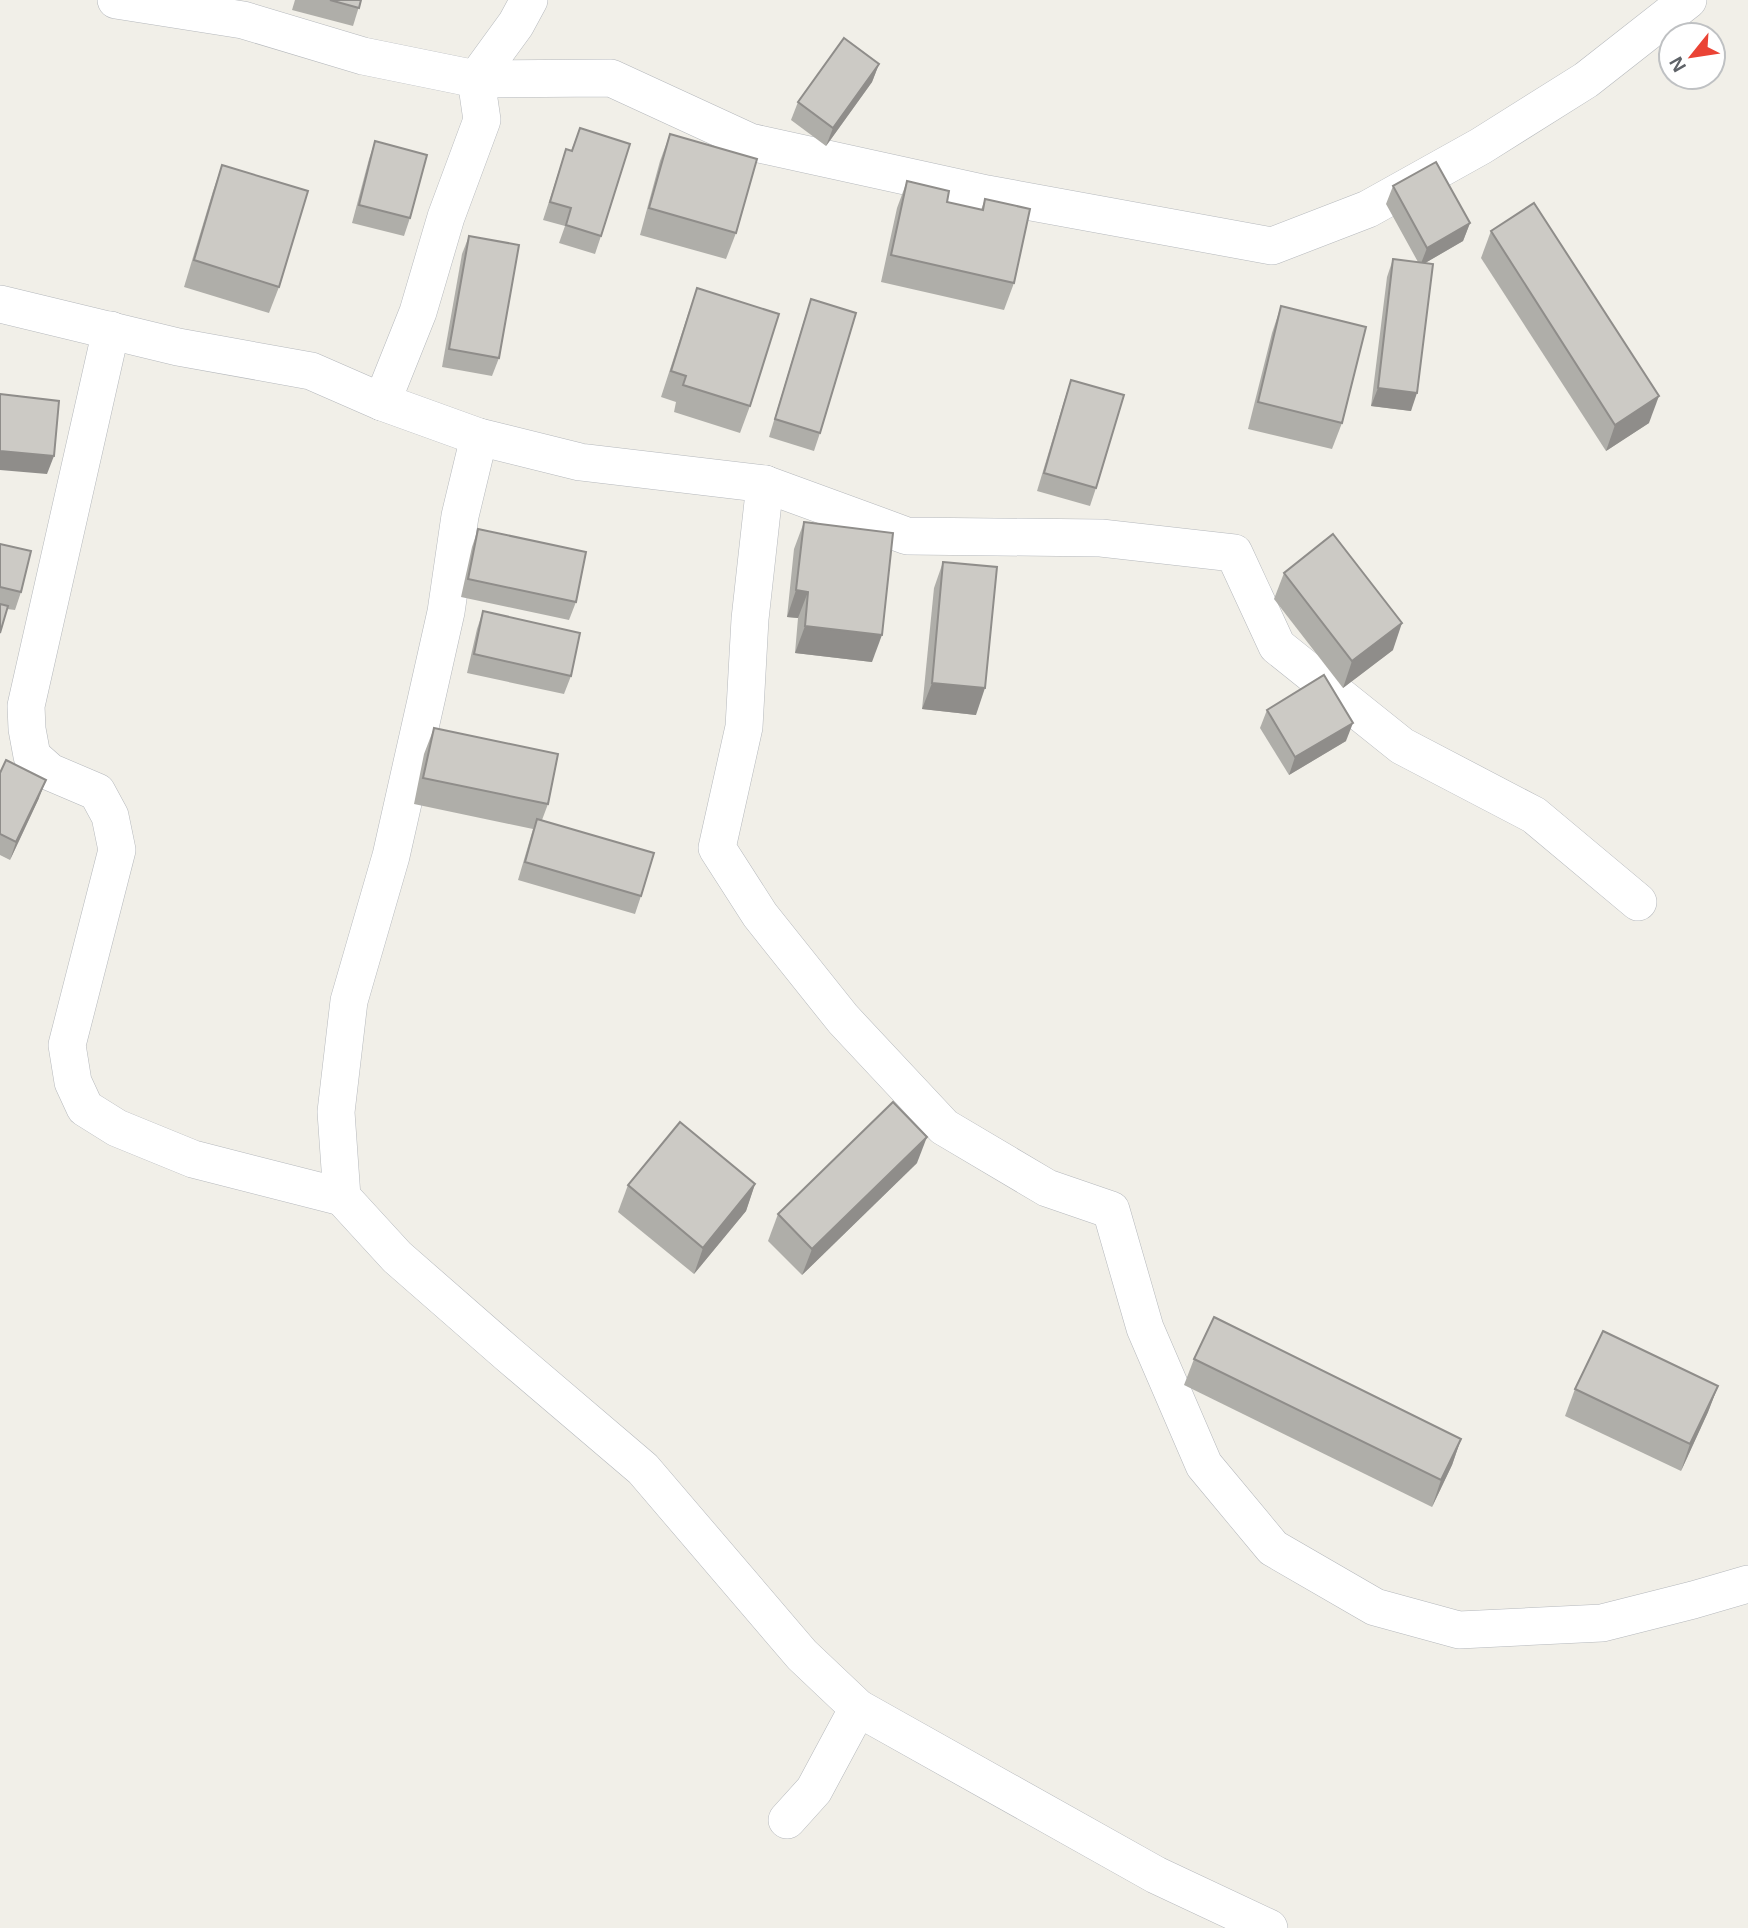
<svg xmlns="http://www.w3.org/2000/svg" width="1748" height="1928" font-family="Helvetica,sans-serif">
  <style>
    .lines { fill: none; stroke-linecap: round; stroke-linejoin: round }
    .minor-casing { stroke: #b5b8bc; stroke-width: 38 }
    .minor { stroke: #fff; stroke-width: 37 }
    .wall { fill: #afaea9 }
    .shaded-wall { fill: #8f8d8a }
    .building { fill: #cccac5; stroke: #8f8d8a; stroke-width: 2 }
  </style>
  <rect width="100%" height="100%" fill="#f1efe8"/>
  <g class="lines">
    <defs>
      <g id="minor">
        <path d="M116,0L243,20L363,56L476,79L611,78L750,142L987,194L1272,246L1368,209L1481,146L1586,80L1688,0"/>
        <path d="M0,304L178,347L311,371L382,402L479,437L580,462L765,484L907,536L1101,538L1234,553L1277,646L1402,746L1534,815L1638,902"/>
        <path d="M111,330L26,706L27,729L32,756L50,772L97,792L110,816L117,850L67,1045L73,1082L85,1108L117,1128L193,1159L342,1197"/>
        <path d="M382,402L418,312L446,217L482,120L476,79L516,24L529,0"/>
        <path d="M479,437L460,516L446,612L391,856L349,1001L336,1112L342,1197L397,1257L508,1354L643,1469L802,1655L858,1708L1156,1875L1269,1928"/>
        <path d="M765,484L750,619L744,727L717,848L760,915L843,1019L944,1127L1047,1188L1111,1210L1145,1328L1204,1465L1273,1548L1375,1607L1459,1630L1602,1623L1693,1600L1748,1584"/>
        <path d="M787,1820L814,1790L858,1708"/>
      </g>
    </defs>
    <use href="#minor" class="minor-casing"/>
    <use href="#minor" class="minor"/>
  </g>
  <g class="wall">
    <path d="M295,0H361L353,26L292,10Z"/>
    <path d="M879,64L872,82L826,146L791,120L798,102Z"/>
    <path d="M580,128L601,236L595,254L559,243L565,226L543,220L566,149L571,151Z"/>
    <path d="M670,134L736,233L726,259L640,235L660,161Z"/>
    <path d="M375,141L410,218L404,236L352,223L369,159Z"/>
    <path d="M222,165L279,287L269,313L184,287L213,191Z"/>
    <path d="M907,181L947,202L981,210L985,199L1014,283L1004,310L881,282L897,208Z"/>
    <path d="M1393,186L1470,223L1463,241L1425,263L1411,411L1371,406L1387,277L1393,259L1418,262L1386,204Z"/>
    <path d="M1491,231L1649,423L1606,451L1481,258Z"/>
    <path d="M469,236L499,358L492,376L442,367L462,254Z"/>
    <path d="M697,288L750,406L740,433L674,412L676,402L661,397L688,314Z"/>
    <path d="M811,299L820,433L814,451L769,437L805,317Z"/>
    <path d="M1281,306L1342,423L1332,449L1248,429L1272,333Z"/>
    <path d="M1071,380L1096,488L1090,506L1037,491L1065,398Z"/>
    <path d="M804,522L872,662L795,653L798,618L787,617L794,549Z"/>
    <path d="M478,529L576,602L569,620L461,597L472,547Z"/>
    <path d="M0,544L21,592L15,610L7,609L0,633Z"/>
    <path d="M943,562L976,715L922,709L934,588Z"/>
    <path d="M1284,573L1393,650L1343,688L1274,599Z"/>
    <path d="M483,611L571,676L564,694L467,673L477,629Z"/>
    <path d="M1267,710L1346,741L1289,775L1260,728Z"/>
    <path d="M434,728L548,804L542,820L641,896L635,914L518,880L533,829L414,804L424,754Z"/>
    <path d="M0,773L39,798L10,860L0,855Z"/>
    <path d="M917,1163L802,1275L768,1241L778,1214Z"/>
    <path d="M755,1184L746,1211L694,1274L618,1212L628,1185Z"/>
    <path d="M1194,1359L1461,1439L1452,1465L1432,1507L1184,1385Z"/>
    <path d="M1718,1386L1708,1412L1681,1471L1565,1416L1575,1389Z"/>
  </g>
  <g class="shaded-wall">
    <path d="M879,64L872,82L826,146L833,128Z"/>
    <path d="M1470,223L1463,241L1420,266L1427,248Z"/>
    <path d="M1378,388L1417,393L1411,411L1371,406Z"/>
    <path d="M1659,396L1649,423L1606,451L1615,425Z"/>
    <path d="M0,451L54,456L47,474L0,470Z"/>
    <path d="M796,590L808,592L798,618L787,617Z"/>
    <path d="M1402,623L1393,650L1343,688L1352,661Z"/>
    <path d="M805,626L882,635L872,662L795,653Z"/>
    <path d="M932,683L985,688L976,715L922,709Z"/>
    <path d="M1353,723L1346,741L1289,775L1295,757Z"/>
    <path d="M46,780L39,798L10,860L16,842Z"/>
    <path d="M927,1137L917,1163L802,1275L812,1249Z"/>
    <path d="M755,1184L746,1211L694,1274L703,1248Z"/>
    <path d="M1718,1386L1708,1412L1681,1471L1690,1444Z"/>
    <path d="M1461,1439L1452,1465L1432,1507L1441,1480Z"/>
  </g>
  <g class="building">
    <path d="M330,0H361L359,8Z"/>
    <path d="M844,38L879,64L833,128L798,102Z"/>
    <path d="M580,128L630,144L601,236L566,225L571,208L550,202L566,149L572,151Z"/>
    <path d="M670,134L757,159L736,233L649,208Z"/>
    <path d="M375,141L427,155L410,218L359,205Z"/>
    <path d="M1436,162L1470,223L1427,248L1393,186Z"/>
    <path d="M222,165L308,191L279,287L194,260Z"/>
    <path d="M907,181L949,191L947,202L983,210L985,199L1030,209L1014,283L891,255Z"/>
    <path d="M1534,203L1659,396L1615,425L1491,231Z"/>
    <path d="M469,236L519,245L499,358L449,349Z"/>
    <path d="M1393,259L1433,264L1417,393L1378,388Z"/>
    <path d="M697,288L779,314L750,406L683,385L686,376L671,371Z"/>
    <path d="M811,299L856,313L820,433L775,419Z"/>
    <path d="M1281,306L1366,327L1342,423L1258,402Z"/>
    <path d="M1071,380L1124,395L1096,488L1044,473Z"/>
    <path d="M0,394L59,401L54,456L0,451Z"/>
    <path d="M804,522L893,533L882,635L805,626L808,592L796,590Z"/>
    <path d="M478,529L586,552L576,602L468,579Z"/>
    <path d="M1333,534L1402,623L1352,661L1284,573Z"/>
    <path d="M0,544L31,551L21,592L0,587Z"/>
    <path d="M943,562L997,567L985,688L932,683Z"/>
    <path d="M0,604L8,606L0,633Z"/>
    <path d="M483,611L580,633L571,676L474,654Z"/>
    <path d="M1324,675L1353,723L1295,757L1267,710Z"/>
    <path d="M434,728L558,754L548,804L423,778Z"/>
    <path d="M6,760L46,780L16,842L0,834V773Z"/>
    <path d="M537,819L654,853L641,896L525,862Z"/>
    <path d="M893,1102L927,1137L812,1249L778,1214Z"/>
    <path d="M680,1122L755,1184L703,1248L628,1185Z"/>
    <path d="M1214,1317L1461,1439L1441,1480L1194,1359Z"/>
    <path d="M1603,1331L1718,1386L1690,1444L1575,1389Z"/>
  </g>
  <g transform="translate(1692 56) rotate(240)"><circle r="33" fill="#ffffff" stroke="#bfc1c3" stroke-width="2"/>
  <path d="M0-5L12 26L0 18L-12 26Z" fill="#ea4335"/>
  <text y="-10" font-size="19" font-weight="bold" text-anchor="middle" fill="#5f6368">N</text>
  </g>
</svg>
